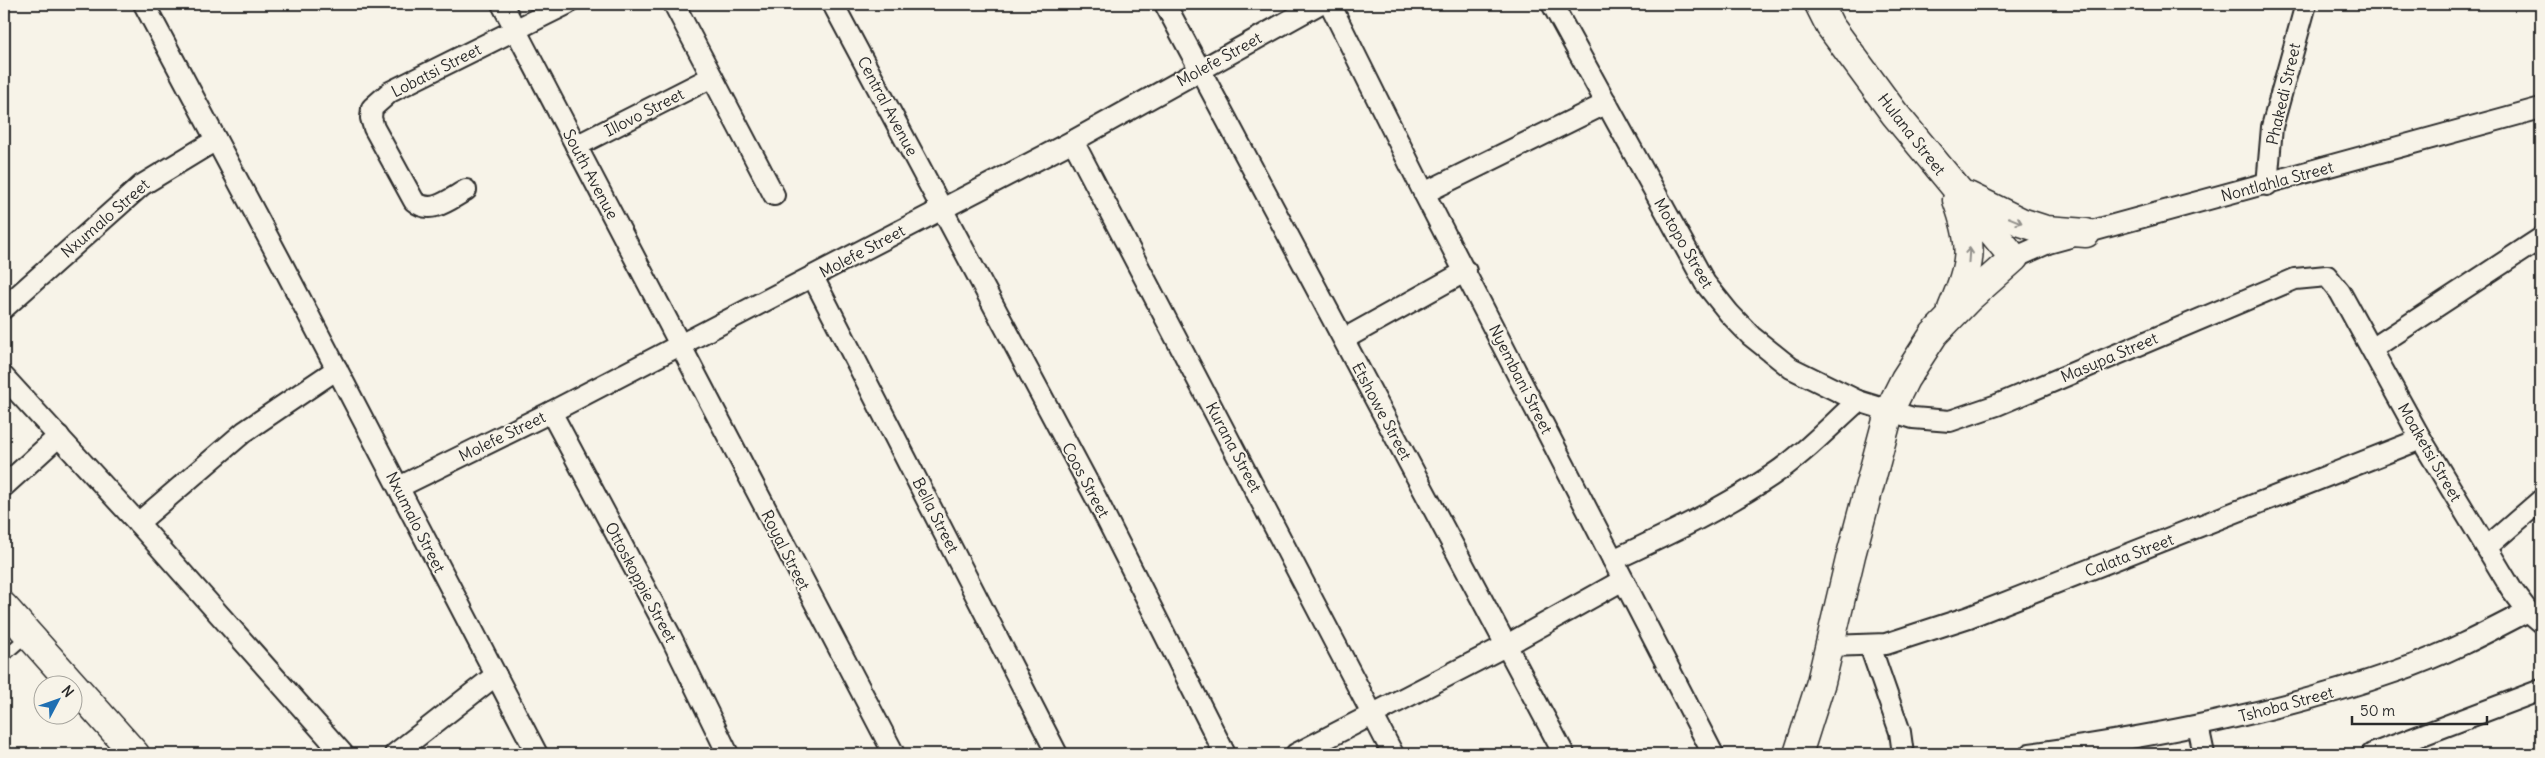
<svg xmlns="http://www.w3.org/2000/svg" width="2545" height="758" font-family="Delius,sans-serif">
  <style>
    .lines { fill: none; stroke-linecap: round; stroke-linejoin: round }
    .lane-casing { stroke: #2b2b2b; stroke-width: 14 }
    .street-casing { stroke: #2b2b2b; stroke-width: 24 }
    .secondary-casing { stroke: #2b2b2b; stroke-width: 31 }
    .lane { stroke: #f7f3e8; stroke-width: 10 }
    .street { stroke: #f7f3e8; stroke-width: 20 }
    .secondary { stroke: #f7f3e8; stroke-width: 28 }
    .oneway { stroke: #918f8a }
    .labels { text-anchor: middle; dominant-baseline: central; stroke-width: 4; stroke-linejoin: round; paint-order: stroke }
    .street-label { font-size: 16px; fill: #2b2b2b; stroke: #f7f3e8 }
  </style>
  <rect width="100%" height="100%" fill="#f7f3e8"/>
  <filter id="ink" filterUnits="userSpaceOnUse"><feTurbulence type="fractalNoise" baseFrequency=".02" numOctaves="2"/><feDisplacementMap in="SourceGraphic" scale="10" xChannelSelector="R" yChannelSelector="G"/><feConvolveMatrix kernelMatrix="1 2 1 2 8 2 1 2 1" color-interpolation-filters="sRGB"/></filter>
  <g filter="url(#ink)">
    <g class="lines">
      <defs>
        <path id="lane" d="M4,656L28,635"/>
        <g id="street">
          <path d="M144,4L280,260L537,754"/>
          <path d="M502,4L894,754"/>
          <path d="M674,4L774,195"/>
          <path d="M833,4L1096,498L1225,754"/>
          <path d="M1165,4L1564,754"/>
          <path d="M1330,4L1424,193L1713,754"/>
          <path d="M1552,4L1705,283L1729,313L1751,336L1791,368L1858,401L1913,418L1950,421L1997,405L2295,279L2327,276L2340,292L2421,439L2512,590L2528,611L2541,622"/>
          <path d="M1073,141L1393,754"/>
          <path d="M576,146L712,77"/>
          <path d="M2267,185L2272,127L2306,4"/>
          <path d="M466,190C450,199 431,216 414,201L374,128L371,118L372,108L390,92L567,4"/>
          <path d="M1424,193L1607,103"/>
          <path d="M2014,258L2048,243L2541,108"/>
          <path d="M813,277L1057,754"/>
          <path d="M4,308L142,185L216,140"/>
          <path d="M1344,339L1466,271"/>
          <path d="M2372,349L2541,238"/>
          <path d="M4,377L138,523L343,754"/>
          <path d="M551,412L670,635L728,754"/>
          <path d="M4,486L59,436"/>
          <path d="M399,487L551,412L1073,141L1319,4"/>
          <path d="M138,523L244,432L337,369"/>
          <path d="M2487,547L2541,500"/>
          <path d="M1613,560C1667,535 1722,509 1771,476C1803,455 1830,426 1858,401"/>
          <path d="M1830,646L1886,644L1969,617L2421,439"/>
          <path d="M1870,646L1900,732L1903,754"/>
          <path d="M2198,726L2204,754"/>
          <path d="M395,754L496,675"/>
          <path d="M1296,754L1507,645L1623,580"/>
          <path d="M2030,754C2155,736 2278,713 2397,671C2442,656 2486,633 2528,611"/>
          <path d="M2372,754L2541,690"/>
        </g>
        <g id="secondary">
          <path d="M1968,196L2021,222L2046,230L2086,233"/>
          <path d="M1952,309C1971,263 1975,249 1957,200"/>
          <path d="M4,607L135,754"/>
          <path d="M1798,754L1821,682L1851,555L1890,409L1905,379L1934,334L1969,298L2014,258L1894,113L1830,26L1819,4"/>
        </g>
      </defs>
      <use href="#lane" class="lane-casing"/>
      <use href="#street" class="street-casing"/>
      <use href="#secondary" class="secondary-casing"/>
      <use href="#lane" class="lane"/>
      <use href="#street" class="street"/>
      <use href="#secondary" class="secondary"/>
    </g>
    <defs><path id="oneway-shaft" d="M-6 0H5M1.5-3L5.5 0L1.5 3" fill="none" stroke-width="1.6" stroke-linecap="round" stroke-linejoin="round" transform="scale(1.25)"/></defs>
    <g class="oneway">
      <use href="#oneway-shaft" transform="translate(2015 220) rotate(22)"/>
      <use href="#oneway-shaft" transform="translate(1969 255) rotate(-86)"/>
    </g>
  </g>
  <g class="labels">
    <g class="street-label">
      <text transform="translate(1219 59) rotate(-29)">Molefe Street</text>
      <text transform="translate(436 70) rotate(-27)">Lobatsi Street</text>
      <text transform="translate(2283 94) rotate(-77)">Phakedi Street</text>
      <text transform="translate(888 106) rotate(62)">Central Avenue</text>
      <text transform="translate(644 112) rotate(-27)">Illovo Street</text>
      <text transform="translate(1912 134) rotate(52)">Hulana Street</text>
      <text transform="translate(591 174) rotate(62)">South Avenue</text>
      <text transform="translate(2277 181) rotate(-15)">Nontlahla Street</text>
      <text transform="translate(105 218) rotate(-41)">Nxumalo Street</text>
      <text transform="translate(1684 243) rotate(60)">Motopo Street</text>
      <text transform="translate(862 251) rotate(-28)">Molefe Street</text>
      <text transform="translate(2109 357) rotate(-23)">Masupa Street</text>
      <text transform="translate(1521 379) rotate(63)">Nyembani Street</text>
      <text transform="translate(1382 411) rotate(62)">Etshowe Street</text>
      <text transform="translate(502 436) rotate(-26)">Molefe Street</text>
      <text transform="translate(1234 447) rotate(62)">Kurana Street</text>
      <text transform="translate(2430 452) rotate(60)">Moaketsi Street</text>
      <text transform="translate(1086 480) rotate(62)">Coos Street</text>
      <text transform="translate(936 515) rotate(63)">Bella Street</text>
      <text transform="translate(416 522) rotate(63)">Nxumalo Street</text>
      <text transform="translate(786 550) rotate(63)">Royal Street</text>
      <text transform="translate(2129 555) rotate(-21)">Calata Street</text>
      <text transform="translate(641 582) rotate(62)">Ottoskoppie Street</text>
      <text transform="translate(2286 704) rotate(-15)">Tshoba Street</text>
    </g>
  </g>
  <rect width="2545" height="758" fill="none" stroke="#f7f3e8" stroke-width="20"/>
  <rect x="10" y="10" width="2525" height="738" fill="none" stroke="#2b2b2b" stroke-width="2" filter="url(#ink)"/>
  <g transform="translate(58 700) rotate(49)"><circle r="24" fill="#f7f3e8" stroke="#a5a39c"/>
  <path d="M0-4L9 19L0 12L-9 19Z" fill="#1f6fb2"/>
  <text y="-8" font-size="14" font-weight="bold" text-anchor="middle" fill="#2b2b2b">N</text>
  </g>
  <path d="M2352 716v8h135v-8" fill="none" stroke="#2b2b2b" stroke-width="2.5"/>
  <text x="2360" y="716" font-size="15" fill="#2b2b2b" stroke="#f7f3e8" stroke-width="4" paint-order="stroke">50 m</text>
</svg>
